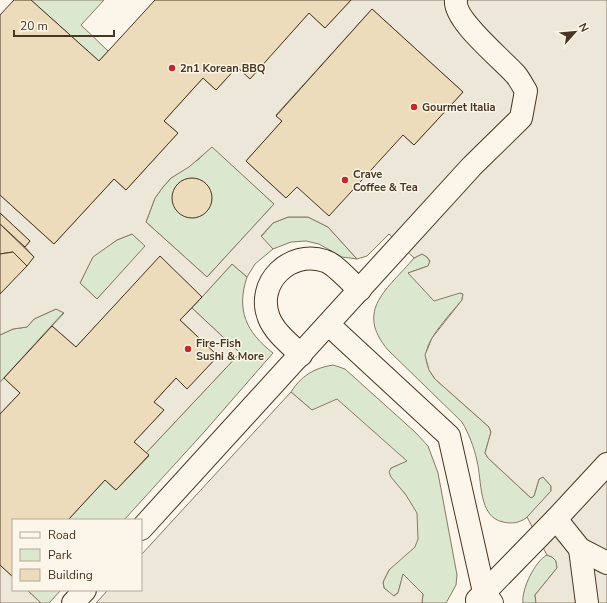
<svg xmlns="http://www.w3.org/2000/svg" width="607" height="603" font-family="'Nunito Sans',sans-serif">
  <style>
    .green { fill: #dce7d0; stroke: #887966 }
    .parking { fill: #ede7d9; stroke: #887966; fill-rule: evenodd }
    .building { fill: #ecdcbc; stroke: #4a3520 }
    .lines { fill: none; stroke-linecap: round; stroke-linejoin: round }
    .minor-casing { stroke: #4a3520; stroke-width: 24 }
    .minor { stroke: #fbf6e9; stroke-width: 22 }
    .poi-dot { fill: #c62828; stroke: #fbf6e9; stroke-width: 1.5 }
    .labels { text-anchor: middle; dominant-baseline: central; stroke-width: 3; stroke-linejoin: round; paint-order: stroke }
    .poi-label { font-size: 11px; font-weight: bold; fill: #4a3520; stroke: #fbf6e9; text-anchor: start }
  </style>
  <rect width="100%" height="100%" fill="#fbf6e9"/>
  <g class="green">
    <path d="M31,0H104L81,25L108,51L99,61Z"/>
    <path d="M212,146L274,204L207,277L146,222L155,198L163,187L171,178L199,159Z"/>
    <path d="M288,217H308L328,227L357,259L342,257L319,244L306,241L291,242L273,249L261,237L273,223Z"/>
    <path d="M132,234L146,246L97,299L80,283L93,256L117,240Z"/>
    <path d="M422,254L427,257L430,262L428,266L408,273L463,294L462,300C452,312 425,340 426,356C426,365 430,372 435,379L489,427L491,432L485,453L488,458L531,498L534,496L539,479L543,477L551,486V491C543,500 535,511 526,518C519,523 512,524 503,522C478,517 482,480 477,461C474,447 469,434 462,422L388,350C354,310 388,289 414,258Z"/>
    <path d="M232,264L247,277C236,310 246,332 273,353L205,431L124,520H68L105,480L116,490L149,456L146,453L240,353L192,308Z"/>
    <path d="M56,309L64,312L0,382V335L13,329L27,327L34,319Z"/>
    <path d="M333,365L345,369L415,432L428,446L438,473L457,575L456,585L446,603H422L423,594L403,575L398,593L393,596L384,588L383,582L389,570L395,564L406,495L390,477L388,472L391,468L406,461L312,410L291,392C301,376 314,368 333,365Z"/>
    <path d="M547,555L552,557L556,561L557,568L535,595L536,603H523C521,590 535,561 547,555Z"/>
    <path d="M27,590H61L49,603H41Z"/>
  </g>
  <g class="parking">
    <path d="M351,0H607V603H536L535,595L557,568L556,561L552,557L547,555L527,517L551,491V486L543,477L539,479L534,496L531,498L488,458L485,453L491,432L489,427L435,379L429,370L425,355L432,338L462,300L463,294L460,293L434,301L408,273L428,266L430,261L427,257L422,254L414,258L389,234L367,256L357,259L328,227L308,217H288L273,223L261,236L273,249L255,264L247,277L232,264L202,297L160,257L76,347L52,326L64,313L56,309L34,319L27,327L13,329L0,335V294L34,257L25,247L30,241L0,213V195L54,244L114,179L126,190L178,133L164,121L203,78L216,90L237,67L250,78L309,13L325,28ZM372,9L463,92L414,145L403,135L297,187L286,198L246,161L282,121L276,115ZM212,147L274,204L207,277L146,222L155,198L163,187L171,178L189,167ZM132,234L145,246L97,299L80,283L93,257L117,240Z"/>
    <path d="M192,308L240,353L146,453L134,442L163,411L154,402L176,378L187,388L218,356L180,320Z"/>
    <path d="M4,378L20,393L0,414V382Z"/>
    <path d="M291,392L312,410L337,399L407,461L391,468L389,472L391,477L406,495L417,513L418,539L415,547L389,570L383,582L384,588L394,596L398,593L403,574L423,594L422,603H96L108,590H141V555Z"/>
    <path d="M0,565L13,577V590H27L41,603H0Z"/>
  </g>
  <g class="building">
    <path d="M14,0H31L99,61L155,0H351L325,28L309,13L250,79L237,67L216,90L203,78L164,121L178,133L126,190L114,179L54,244L0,195V15Z"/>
    <path d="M372,9L463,92L414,145L403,135L329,216L297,187L286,198L246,161L282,121L276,116Z"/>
    <circle cx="192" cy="198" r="20"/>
    <path d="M0,213L30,241L25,247L0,224Z"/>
    <path d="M0,224L34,257L27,266L13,252L0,254Z"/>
    <path d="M13,252L27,266L0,294V254Z"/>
    <path d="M160,256L202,297L180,320L218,356L187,389L176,378L154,402L164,410L134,442L149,455L116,490L105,480L68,520H13V577L0,565V414L20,393L4,378L52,326L76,347Z"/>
  </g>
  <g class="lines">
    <defs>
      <g id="minor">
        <path d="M329,325L449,436L484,592L492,603"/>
        <path d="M301,355C290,344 275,333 269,318C255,283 290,249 325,261C335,264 351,283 360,290"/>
        <path d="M556,519L580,549L607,563"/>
        <path d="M141,529L472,166L521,118L526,91C523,86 520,80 516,75C502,59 453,20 456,0"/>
        <path d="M580,549L587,603"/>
        <path d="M477,600L556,519L607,464"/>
        <path d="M73,603L85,590"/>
      </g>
    </defs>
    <use href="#minor" class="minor-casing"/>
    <use href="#minor" class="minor"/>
  </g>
  <g class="poi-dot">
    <circle cx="172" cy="68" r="4"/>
    <circle cx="414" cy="107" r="4"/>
    <circle cx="345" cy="180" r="4"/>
    <circle cx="188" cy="349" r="4"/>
  </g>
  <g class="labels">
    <g class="poi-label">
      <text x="180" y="68">2n1 Korean BBQ</text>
      <text x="422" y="107">Gourmet Italia</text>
      <text x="353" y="174">Crave<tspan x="353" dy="13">Coffee &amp; Tea</tspan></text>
      <text x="196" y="343">Fire-Fish<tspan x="196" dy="13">Sushi &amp; More</tspan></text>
    </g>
  </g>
  <rect x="12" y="519" width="130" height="72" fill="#fbf6e9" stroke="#b4a999"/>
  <rect x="20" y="532" width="20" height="6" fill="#fbf6e9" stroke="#b4a999"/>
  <text x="48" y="539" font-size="12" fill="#4a3520">Road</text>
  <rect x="20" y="549" width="20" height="12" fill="#dce7d0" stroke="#b4a999"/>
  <text x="48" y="559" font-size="12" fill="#4a3520">Park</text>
  <rect x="20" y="569" width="20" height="12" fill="#ecdcbc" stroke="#b4a999"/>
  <text x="48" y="579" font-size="12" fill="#4a3520">Building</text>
  <g transform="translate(575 32) rotate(63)" stroke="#fbf6e9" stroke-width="3" paint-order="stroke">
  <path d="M0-3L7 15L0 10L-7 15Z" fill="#4a3520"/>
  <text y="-6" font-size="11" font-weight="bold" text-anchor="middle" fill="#4a3520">N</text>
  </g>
  <path d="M14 30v6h100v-6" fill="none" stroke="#4a3520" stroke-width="2"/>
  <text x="20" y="30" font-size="12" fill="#4a3520" stroke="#fbf6e9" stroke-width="3" paint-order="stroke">20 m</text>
</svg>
